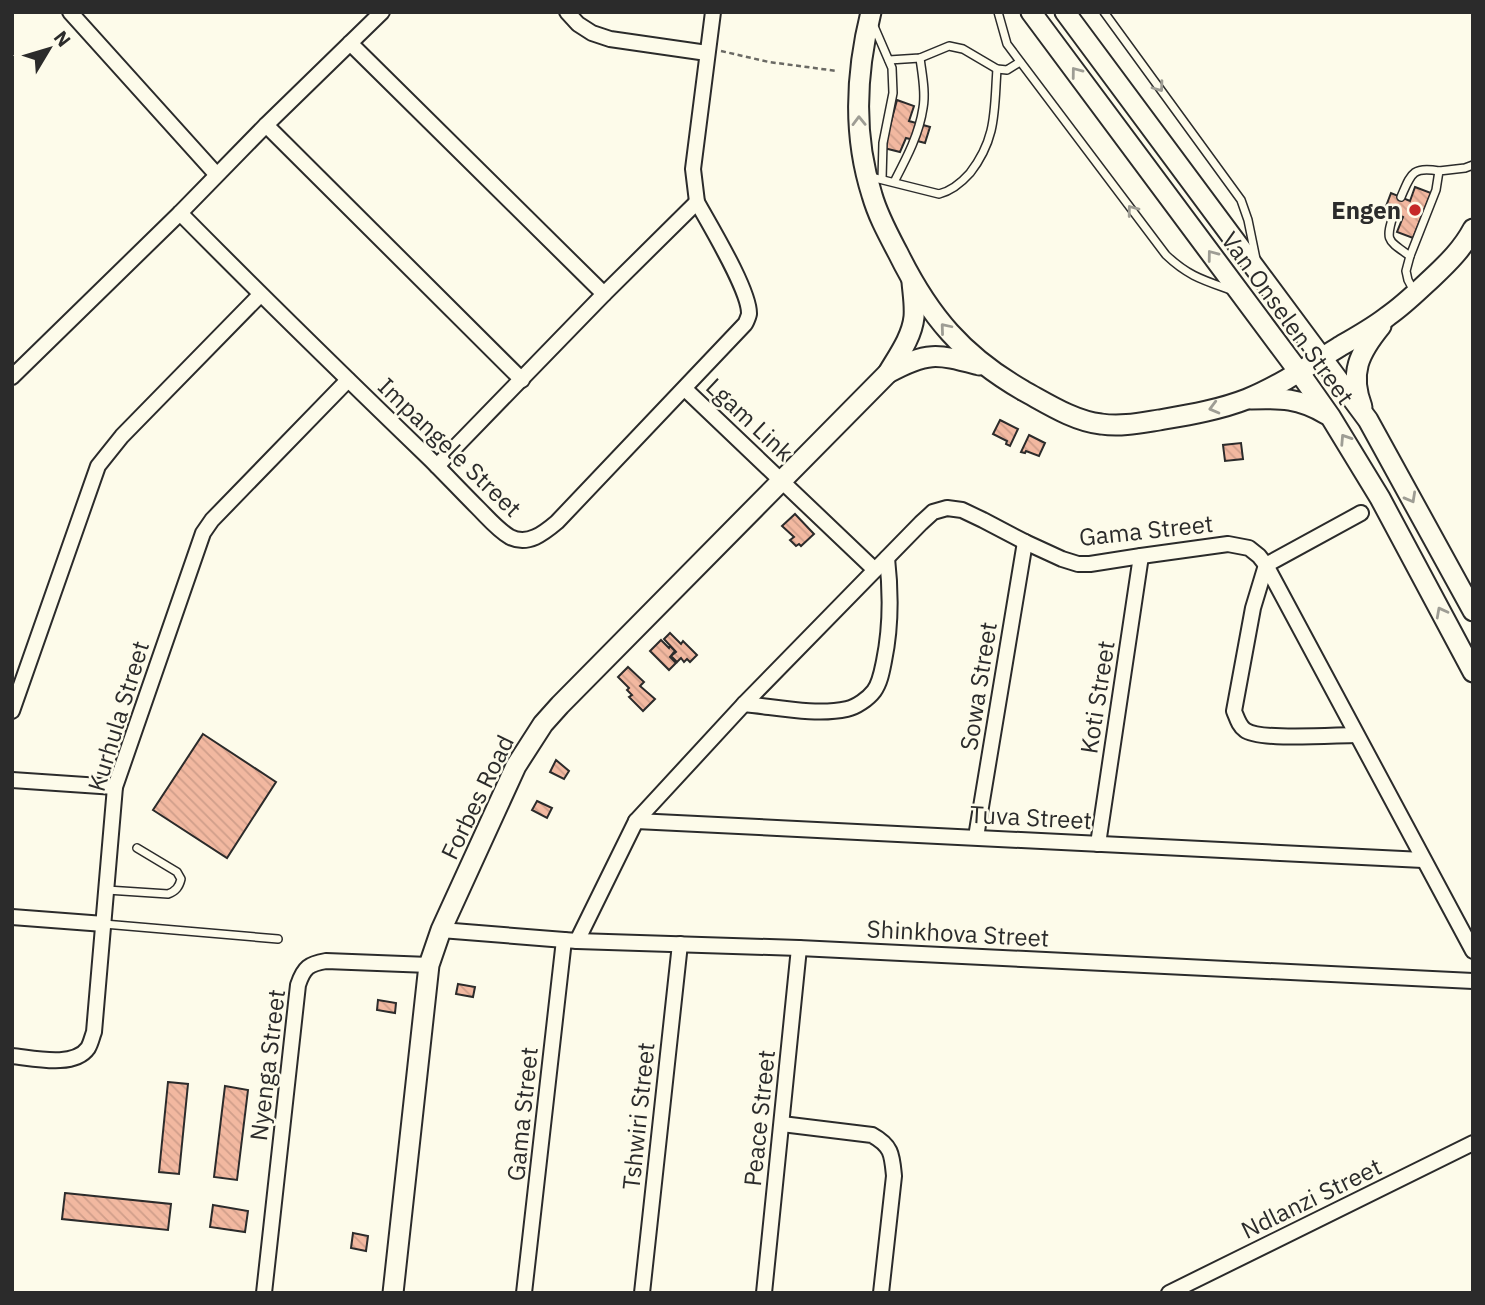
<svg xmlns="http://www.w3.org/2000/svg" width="1485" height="1305" font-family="'IBM Plex Sans',sans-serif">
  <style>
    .building { fill: url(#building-back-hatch); stroke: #2b2b2b; stroke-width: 2 }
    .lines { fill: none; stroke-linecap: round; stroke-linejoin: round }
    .lane-casing { stroke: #2b2b2b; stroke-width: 10 }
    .street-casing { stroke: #2b2b2b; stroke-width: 18 }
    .secondary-casing { stroke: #2b2b2b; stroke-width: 23 }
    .path { stroke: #6a6964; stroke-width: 2.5; stroke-dasharray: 5 3.5; stroke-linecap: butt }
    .lane { stroke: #fdfbea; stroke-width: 7 }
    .street { stroke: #fdfbea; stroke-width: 14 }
    .secondary { stroke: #fdfbea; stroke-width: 19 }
    .oneway { stroke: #9e9d94 }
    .poi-dot { fill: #c62828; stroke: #fdfbea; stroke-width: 2.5 }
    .labels { text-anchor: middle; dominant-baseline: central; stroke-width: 5; stroke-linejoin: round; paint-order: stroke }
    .poi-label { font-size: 24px; font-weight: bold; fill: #2b2b2b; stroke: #fdfbea; text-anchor: end }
    .street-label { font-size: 24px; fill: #2b2b2b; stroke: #fdfbea }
  </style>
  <defs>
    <pattern id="building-back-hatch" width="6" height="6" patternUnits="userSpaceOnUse" patternTransform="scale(1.75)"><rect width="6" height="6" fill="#f2b8a0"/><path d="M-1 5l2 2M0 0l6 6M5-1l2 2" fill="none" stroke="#d09e8a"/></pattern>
  </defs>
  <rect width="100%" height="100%" fill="#fdfbea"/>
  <g class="building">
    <path d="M897,100L914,106L909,121L930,127L925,143L906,138L900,152L884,148Z"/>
    <path d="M1415,187L1431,193L1413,238L1397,232L1403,217L1385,209L1391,193L1410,201Z"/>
    <path d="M1000,420L1018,429L1010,446L1006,444L1007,441L993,434Z"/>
    <path d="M1029,435L1045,443L1039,456L1026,451L1025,453L1021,452Z"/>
    <path d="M1241,443L1243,459L1225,461L1223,445Z"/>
    <path d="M795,514L814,534L801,546L799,544L796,546L790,540L794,537L782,526Z"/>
    <path d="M670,633L681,644L683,641L697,655L690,662L687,659L684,662L681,658L677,662L671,656L676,652L664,639Z"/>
    <path d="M661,640L669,648L670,646L675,651L670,657L676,663L669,670L650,651Z"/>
    <path d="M628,667L644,682L640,686L655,699L643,711L629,697L632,695L627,690L629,688L618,677Z"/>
    <path d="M203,734L276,782L227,858L153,810Z"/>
    <path d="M556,760L569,771L564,779L550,772Z"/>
    <path d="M537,801L552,808L547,818L532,810Z"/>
    <path d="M458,984L475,987L473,997L456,994Z"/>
    <path d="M378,1000L396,1003L395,1013L377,1010Z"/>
    <path d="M168,1082L188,1084L179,1174L159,1172Z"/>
    <path d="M225,1086L248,1090L237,1180L214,1177Z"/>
    <path d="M65,1193L171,1204L168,1230L62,1219Z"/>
    <path d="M213,1205L248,1211L245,1232L210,1227Z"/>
    <path d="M353,1233L368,1236L366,1251L351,1248Z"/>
  </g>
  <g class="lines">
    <defs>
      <g id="lane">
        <path d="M998,12L1007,44L1166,255C1188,276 1203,280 1231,290"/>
        <path d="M1104,12L1241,200L1248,220L1256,259"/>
        <path d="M873,24L892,68L893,93L883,143L882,179"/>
        <path d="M889,60L920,58L949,46L963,49L997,69L1007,70L1020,62"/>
        <path d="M871,177L939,194C951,191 962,182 970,173C997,138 994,111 997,69"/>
        <path d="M894,182C906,159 919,135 923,108C926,92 922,74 920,58"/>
        <path d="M1401,197C1411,174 1412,166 1439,171"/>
        <path d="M1394,213C1385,241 1387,240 1410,256"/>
        <path d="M1415,293L1408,280L1406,271L1410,256L1436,190L1439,171L1465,168L1473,165"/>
        <path d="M107,890L168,894C176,891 179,887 181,879L177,872L137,848"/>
        <path d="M104,924L278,939"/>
      </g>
      <g id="street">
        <path d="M70,12L216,174"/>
        <path d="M567,12L578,24L592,33L610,39L707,53"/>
        <path d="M350,43L604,294"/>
        <path d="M266,125L522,380"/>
        <path d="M180,213C262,296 346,378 430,459C446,475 462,492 478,508C488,518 498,530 510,537C528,546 544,533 557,522L745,324C746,323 749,315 749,314C750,291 709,224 697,202L693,169L713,12"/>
        <path d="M12,377L180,213L266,125L382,12"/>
        <path d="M685,389L875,570"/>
        <path d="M437,466L604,294L697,202"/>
        <path d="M744,704C776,707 816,716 847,709C856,707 868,699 874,691C880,683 882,671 884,661C891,627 891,593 887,558"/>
        <path d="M12,711L98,466L122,436L260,295"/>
        <path d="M1356,735C1335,735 1259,741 1245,730C1239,726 1237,718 1234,711L1253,608L1266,565L1361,513"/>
        <path d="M12,780L115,787"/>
        <path d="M636,821L1423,860"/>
        <path d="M976,837L1025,542"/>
        <path d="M1098,844L1141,556"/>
        <path d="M12,917L104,924"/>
        <path d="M441,930L577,941L799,948L1473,981"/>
        <path d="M577,941L636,821L744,704L921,523L933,512L947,508L962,510L983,520L1025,542L1062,559L1078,564H1090L1141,556L1228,544L1249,548L1259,556L1266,565L1473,951"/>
        <path d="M12,1056C33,1058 74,1068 88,1048C91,1043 92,1037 94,1032L115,787L203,533L212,520L348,380"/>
        <path d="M782,1124L872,1135C892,1146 892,1155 894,1176L881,1293"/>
        <path d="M264,1293L298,985C304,967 309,964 326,961L429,965"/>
        <path d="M524,1293L564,940"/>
        <path d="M642,1293L680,944"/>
        <path d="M764,1293L799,948"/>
        <path d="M1169,1293L1473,1143"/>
      </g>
      <g id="secondary">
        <path d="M871,12C856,72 853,136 872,195C878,216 888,234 898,253C929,316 963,356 1024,391C1048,404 1074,421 1101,424C1121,427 1140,423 1159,420C1188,415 1219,410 1247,399C1279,386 1310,365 1339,347C1356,337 1373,328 1388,316C1404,305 1418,291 1432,278C1448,263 1463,248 1473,229"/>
        <path d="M1031,12L1299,372L1330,416L1380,498L1473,672"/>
        <path d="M1065,12L1368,420L1473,611"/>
        <path d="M888,373C928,351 937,354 979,365"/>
        <path d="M1251,399C1281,398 1299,398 1326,414"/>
        <path d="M1362,407C1349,373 1359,353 1381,326"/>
        <path d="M393,1293L429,965L441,930L516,766L543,724L560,705L888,373C898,356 912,337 914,317C915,305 913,294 912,282"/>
      </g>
    </defs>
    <use href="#lane" class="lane-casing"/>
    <use href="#street" class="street-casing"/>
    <use href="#secondary" class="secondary-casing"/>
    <path class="path" d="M721,51L769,62L837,71"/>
    <use href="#lane" class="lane"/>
    <use href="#street" class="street"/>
    <use href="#secondary" class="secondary"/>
  </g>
  <defs><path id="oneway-chevron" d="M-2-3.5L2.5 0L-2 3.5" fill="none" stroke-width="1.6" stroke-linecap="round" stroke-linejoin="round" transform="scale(1.75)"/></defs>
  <g class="oneway">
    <use href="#oneway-chevron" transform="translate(1076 72) rotate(-127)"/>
    <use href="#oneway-chevron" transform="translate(1159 87) rotate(54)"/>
    <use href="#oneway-chevron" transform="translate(859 121) rotate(-91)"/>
    <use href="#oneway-chevron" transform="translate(1132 210) rotate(-127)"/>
    <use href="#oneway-chevron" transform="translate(1212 255) rotate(-127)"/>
    <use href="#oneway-chevron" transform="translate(945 328) rotate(-130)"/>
    <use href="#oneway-chevron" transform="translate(1214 408) rotate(165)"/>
    <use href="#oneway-chevron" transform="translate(1345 439) rotate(-123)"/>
    <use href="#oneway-chevron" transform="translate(1411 498) rotate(61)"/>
    <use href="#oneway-chevron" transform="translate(1441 612) rotate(-118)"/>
  </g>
  <circle class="poi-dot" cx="1415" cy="210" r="7"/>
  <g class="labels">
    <g class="poi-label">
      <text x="1401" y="210">Engen</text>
    </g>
    <g class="street-label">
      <text transform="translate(1288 318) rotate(54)">Van Onselen Street</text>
      <text transform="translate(750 419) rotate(43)">Lgam Link</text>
      <text transform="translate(450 447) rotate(44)">Impangele Street</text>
      <text transform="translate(1146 530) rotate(-6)">Gama Street</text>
      <text transform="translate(978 686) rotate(-81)">Sowa Street</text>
      <text transform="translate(1097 697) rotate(-81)">Koti Street</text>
      <text transform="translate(118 716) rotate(-73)">Kurhula Street</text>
      <text transform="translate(477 797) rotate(-64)">Forbes Road</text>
      <text transform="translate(1031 817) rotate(3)">Tuva Street</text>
      <text transform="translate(958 933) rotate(3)">Shinkhova Street</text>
      <text transform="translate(267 1065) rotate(-83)">Nyenga Street</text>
      <text transform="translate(522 1114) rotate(-84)">Gama Street</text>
      <text transform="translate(638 1116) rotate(-84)">Tshwiri Street</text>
      <text transform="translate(759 1118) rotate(-84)">Peace Street</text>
      <text transform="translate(1311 1198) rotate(-26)">Ndlanzi Street</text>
    </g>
  </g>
  <rect width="1485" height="1305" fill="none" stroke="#2b2b2b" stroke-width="28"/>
  <g transform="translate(49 49) rotate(52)" stroke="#fdfbea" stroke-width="5" paint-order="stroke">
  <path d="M0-5L12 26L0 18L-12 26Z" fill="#2b2b2b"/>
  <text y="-10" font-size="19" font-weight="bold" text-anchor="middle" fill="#2b2b2b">N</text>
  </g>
</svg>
